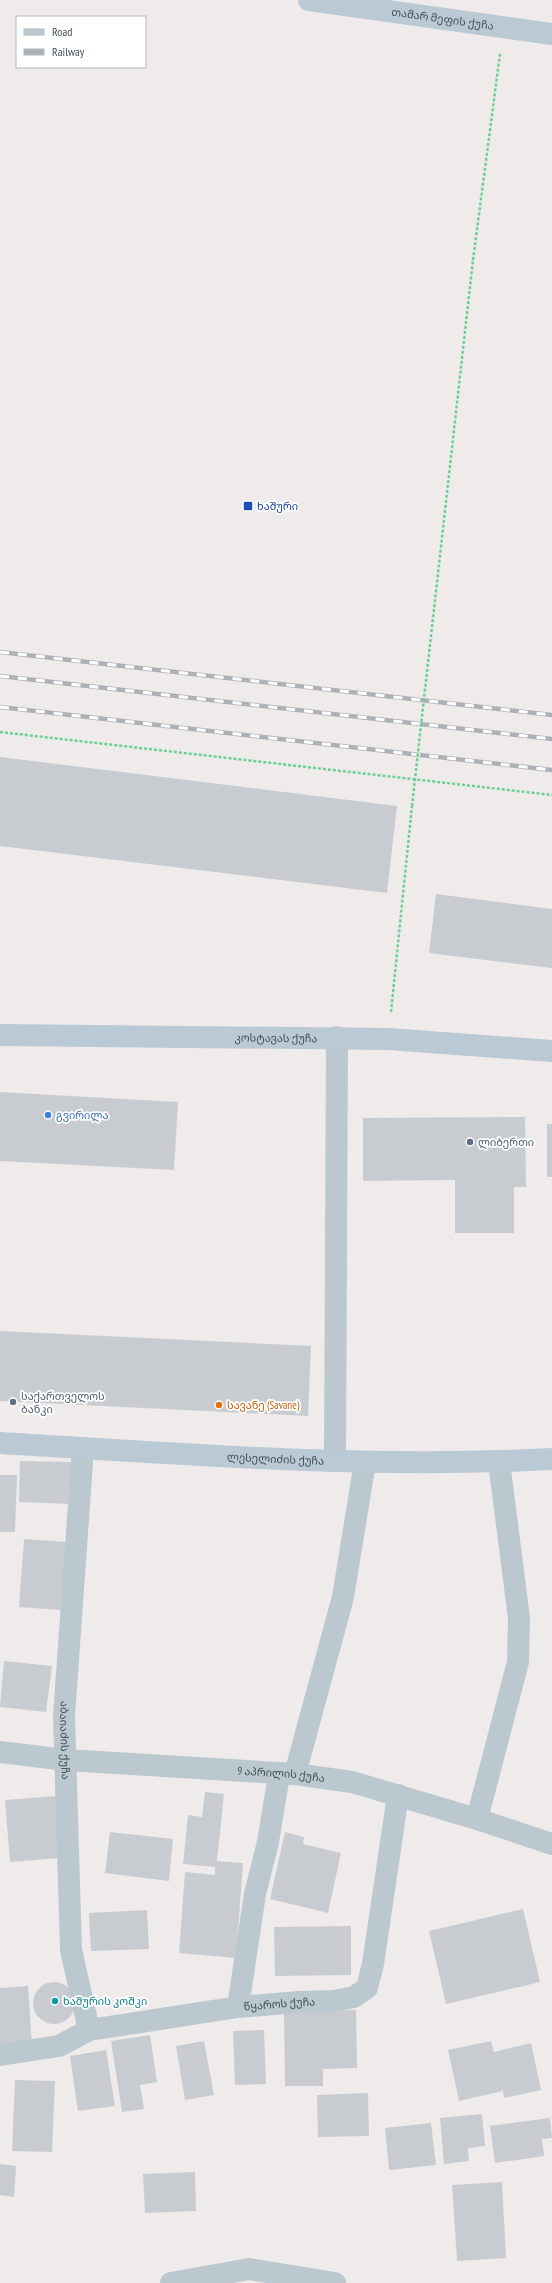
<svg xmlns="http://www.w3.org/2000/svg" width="552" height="2283" font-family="'PT Sans Narrow','Noto Sans Georgian',sans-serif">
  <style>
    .building { fill: #c8ccd1 }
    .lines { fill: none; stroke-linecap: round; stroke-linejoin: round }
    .path { stroke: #6bd096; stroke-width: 2.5; stroke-dasharray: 3 2; stroke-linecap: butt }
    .street { stroke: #bbc8cf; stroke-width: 22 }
    .secondary { stroke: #bac9d4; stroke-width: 22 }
    .rail-casing { stroke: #adb1b7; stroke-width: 4.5 }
    .rail { stroke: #fff; stroke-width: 3; stroke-dasharray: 9; stroke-linecap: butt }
    .path-bridge { stroke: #6bd096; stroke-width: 2.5; stroke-dasharray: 3 2; stroke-linecap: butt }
    .transit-dot { fill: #1a4fb4; stroke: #fff; stroke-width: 1.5 }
    .shop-dot { fill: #3f7fe0; stroke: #fff; stroke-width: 1.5 }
    .service-dot { fill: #5c6f8a; stroke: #fff; stroke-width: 1.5 }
    .food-dot { fill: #e8710a; stroke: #fff; stroke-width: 1.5 }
    .culture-dot { fill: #0f9aa8; stroke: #fff; stroke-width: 1.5 }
    .labels { text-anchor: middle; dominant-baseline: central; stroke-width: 3.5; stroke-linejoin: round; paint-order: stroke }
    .street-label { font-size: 11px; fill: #43515a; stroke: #fff }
    .transit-label { font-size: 11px; fill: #164399; stroke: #fff; text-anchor: start }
    .shop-label { font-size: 11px; fill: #366cbe; stroke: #fff; text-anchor: start }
    .service-label { font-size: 11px; fill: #4e5e75; stroke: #fff; text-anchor: start }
    .food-label { font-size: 11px; fill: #c56008; stroke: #fff; text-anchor: start }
    .culture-label { font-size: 11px; fill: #0d838f; stroke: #fff; text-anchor: start }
  </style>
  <rect width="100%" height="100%" fill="#efebeb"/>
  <g class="building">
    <path d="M0,757L397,806L387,893L0,846Z"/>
    <path d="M436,894L552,909V968L429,953Z"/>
    <path d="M0,1092L178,1102L174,1170L0,1161Z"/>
    <path d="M525,1117L526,1187H514V1233H455V1180L363,1181V1118Z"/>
    <rect x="547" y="1124" width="5" height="53"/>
    <path d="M0,1331L311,1346L308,1416L0,1401Z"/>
    <path d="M20,1461L73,1462L72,1504L19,1502Z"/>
    <path d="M0,1475H17L15,1532H0Z"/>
    <path d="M24,1539L67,1542L61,1610L19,1607Z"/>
    <path d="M4,1661L52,1666L46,1712L0,1707Z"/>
    <path d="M205,1792L224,1794L217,1861L243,1863L236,1958L179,1953L185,1872L215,1875V1867L183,1864L188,1815L202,1817Z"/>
    <path d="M56,1796L61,1858L10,1862L5,1800Z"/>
    <path d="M110,1832L173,1839L169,1881L105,1873Z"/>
    <path d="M285,1832L304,1837L303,1844L341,1853L328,1913L270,1899Z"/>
    <path d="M523,1909L540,1982L446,2004L429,1931Z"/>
    <path d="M147,1910L149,1949L91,1951L89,1913Z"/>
    <path d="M351,1926V1975L275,1976L274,1927Z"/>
    <circle cx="54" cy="2003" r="21"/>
    <path d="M28,1986L32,2044L0,2045V1988Z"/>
    <path d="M356,2010L357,2068L323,2069V2086H285L284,2012Z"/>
    <path d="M264,2030L266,2084L235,2085L233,2031Z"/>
    <path d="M150,2035L157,2082L140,2085L144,2109L122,2112L111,2041Z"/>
    <path d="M204,2041L214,2095L185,2100L176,2046Z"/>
    <path d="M491,2041L494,2052L531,2043L541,2090L504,2098L503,2091L459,2101L448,2050Z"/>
    <path d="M106,2050L115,2106L78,2111L70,2056Z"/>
    <path d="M15,2080L55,2081L52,2152L12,2151Z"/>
    <path d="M368,2093L369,2136L318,2137L317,2095Z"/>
    <path d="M482,2114L485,2146L468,2148L469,2161L444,2164L440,2118Z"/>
    <path d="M550,2118L552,2138L542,2139L544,2156L495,2163L490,2126Z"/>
    <path d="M431,2123L436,2165L389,2170L385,2128Z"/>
    <path d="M0,2164L16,2166L14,2197L0,2195Z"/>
    <path d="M195,2172L196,2211L145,2213L143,2174Z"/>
    <path d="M502,2182L506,2258L457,2261L452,2185Z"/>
  </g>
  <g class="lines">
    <g class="path">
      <path d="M473,260L500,54"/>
      <path d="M0,732L552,795"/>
      <path d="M391,1012L412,806"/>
    </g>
    <g class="street">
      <path id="s1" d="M83,1448L64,1716L71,1950L89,2030"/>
      <path d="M335,1461L337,1037"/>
      <path id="s2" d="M0,1752L66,1760L295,1774L352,1782L477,1819L552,1844"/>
      <path d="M295,1774L343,1597L365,1462"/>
      <path d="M477,1819L518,1662L519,1618L499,1462"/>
      <path d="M238,2007L255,1894L268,1842L279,1775"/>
      <path id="s3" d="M0,2055L59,2046L89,2030L238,2007L299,2002L334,2001L354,1997L367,1988L373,1964L398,1795"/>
      <path d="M171,2283L249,2269L335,2283"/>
    </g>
    <g class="secondary">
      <path id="s4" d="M309,0L552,34"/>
      <path id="s5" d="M0,1035L389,1039L552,1051"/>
      <path id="s6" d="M0,1443C183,1454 368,1469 552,1459"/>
    </g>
    <defs>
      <g id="rail">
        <path d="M0,652L552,715"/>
        <path d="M0,676L552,739"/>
        <path d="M0,707L552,770"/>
      </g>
    </defs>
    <use href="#rail" class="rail-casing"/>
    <use href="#rail" class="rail"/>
    <path class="path-bridge" d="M412,806L473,260"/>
  </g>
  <rect class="transit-dot" x="243" y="501" width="10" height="10" rx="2"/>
  <circle class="shop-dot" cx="48" cy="1115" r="4"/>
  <g class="service-dot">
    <circle cx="470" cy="1142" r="4"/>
    <circle cx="13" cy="1402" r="4"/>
  </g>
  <circle class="food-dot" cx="219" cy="1405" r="4"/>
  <circle class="culture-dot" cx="55" cy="2001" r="4"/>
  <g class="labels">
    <g class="street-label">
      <text stroke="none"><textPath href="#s4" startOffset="135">თამარ მეფის ქუჩა</textPath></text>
      <text stroke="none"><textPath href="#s5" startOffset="276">კოსტავას ქუჩა</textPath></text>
      <text stroke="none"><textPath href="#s6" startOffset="276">ლესელიძის ქუჩა</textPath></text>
      <text stroke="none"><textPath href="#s1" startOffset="293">აბაიაძის ქუჩა</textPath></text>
      <text stroke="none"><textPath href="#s2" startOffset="282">9 აპრილის ქუჩა</textPath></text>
      <text stroke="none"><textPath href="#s3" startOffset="286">წყაროს ქუჩა</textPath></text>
    </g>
    <g class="transit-label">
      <text x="257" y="506">ხაშური</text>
    </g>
    <g class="shop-label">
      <text x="56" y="1115">გვირილა</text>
    </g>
    <g class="service-label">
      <text x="478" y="1142">ლიბერთი</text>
      <text x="21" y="1396">საქართველოს<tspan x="21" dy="13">ბანკი</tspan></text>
    </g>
    <g class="food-label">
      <text x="227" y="1405">სავანე (Savane)</text>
    </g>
    <g class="culture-label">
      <text x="63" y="2001">ხაშურის კოშკი</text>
    </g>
  </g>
  <rect x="16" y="16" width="130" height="52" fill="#ffffff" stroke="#b4b9bd"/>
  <rect x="24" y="29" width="20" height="6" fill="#bac9d4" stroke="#b4b9bd"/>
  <text x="52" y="36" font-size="12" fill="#43515a">Road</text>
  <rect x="24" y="49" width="20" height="6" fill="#adb1b7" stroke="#b4b9bd"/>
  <text x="52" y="56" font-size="12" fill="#43515a">Railway</text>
</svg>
